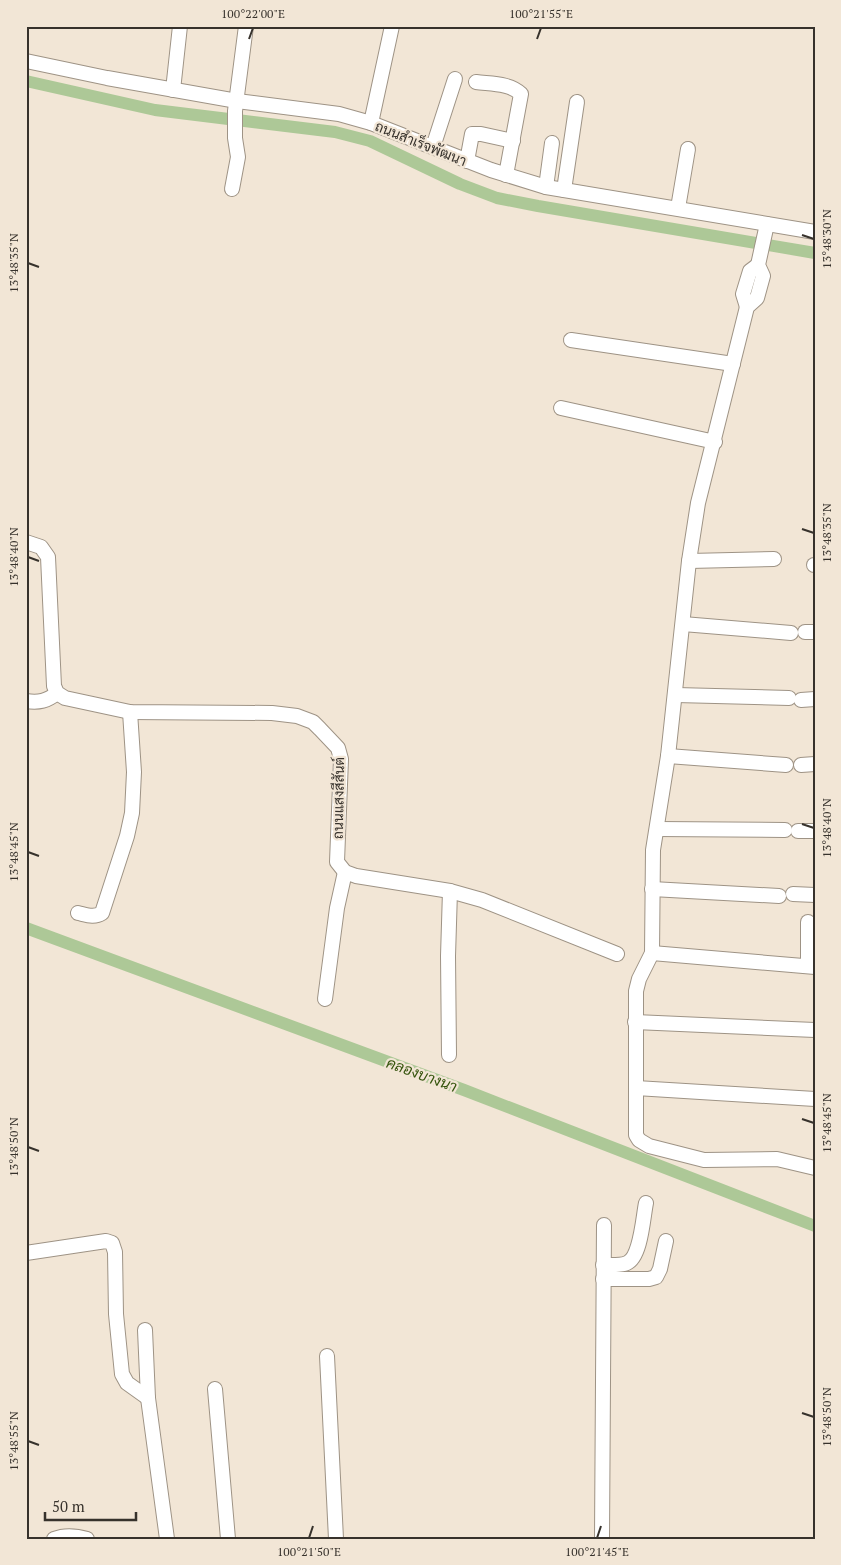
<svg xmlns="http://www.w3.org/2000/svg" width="841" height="1565" font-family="'PT Serif',Sarabun,serif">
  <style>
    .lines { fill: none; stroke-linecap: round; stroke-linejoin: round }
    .canal { stroke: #adc897; stroke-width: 12 }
    .minor-casing { stroke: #9e9385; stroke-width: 16 }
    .minor { stroke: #fff; stroke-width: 14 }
    .ticks { fill: none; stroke: #37322c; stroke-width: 2 }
    .labels { text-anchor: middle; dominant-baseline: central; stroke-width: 4.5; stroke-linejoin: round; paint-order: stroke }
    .street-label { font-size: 14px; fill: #37322c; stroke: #f2e6d6 }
    .water-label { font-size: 15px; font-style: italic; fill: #35540d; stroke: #f2e6d6 }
    .neatline { fill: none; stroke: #37322c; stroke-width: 2 }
    .ticks-label { font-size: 12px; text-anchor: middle; fill: #37322c }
  </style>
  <rect width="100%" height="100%" fill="#f2e6d6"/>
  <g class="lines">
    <g class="canal">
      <path d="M26,81L155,110L335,132L370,141L460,184L497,198L538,206L815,253"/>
      <path d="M26,928L464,1090L815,1226"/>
    </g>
    <defs>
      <g id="minor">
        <path d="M26,61L107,78L237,101L339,114L371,123L491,170L546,187L815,232"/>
        <path d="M476,82C491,84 510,83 521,94L506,175"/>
        <path d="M173,90L180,26"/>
        <path d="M371,123L392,26"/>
        <path d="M433,147L455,79"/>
        <path d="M467,161L472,134H481L513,141"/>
        <path d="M546,187L552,143"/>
        <path d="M232,189L238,157L235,138V111L246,26"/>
        <path d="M564,190L577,102"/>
        <path d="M678,208L688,149"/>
        <path d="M767,224L758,265L763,276L757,298L747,307L698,503L689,561L668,756L653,850L652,953L639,979L636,991V1135L639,1140L649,1146L704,1160L777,1159L815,1168"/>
        <path d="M747,307L743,294L750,271L758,265"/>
        <path d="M571,340L733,364"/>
        <path d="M561,408L715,442"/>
        <path d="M26,542L41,547L48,557L54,686L57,693L65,698L130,712L272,713L297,716L313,722L320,729L338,748L341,759L337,862L345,872L356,876L450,891L482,900L617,954"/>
        <path d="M689,561L774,559"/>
        <path d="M814,565H815"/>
        <path d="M683,624L791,633"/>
        <path d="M805,632H815"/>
        <path d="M676,695L789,698"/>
        <path d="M801,700L815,699"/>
        <path d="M26,701C39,703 47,701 57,693"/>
        <path d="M668,756L786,765"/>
        <path d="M801,765L815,764"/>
        <path d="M657,829L785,830"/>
        <path d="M798,831H815"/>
        <path d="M652,889L779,896"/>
        <path d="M793,894L815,895"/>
        <path d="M78,913C87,915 94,918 102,913L127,836L132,813L134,772L130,712"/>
        <path d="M652,953L815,967"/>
        <path d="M808,966V922"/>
        <path d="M325,999L337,908L345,872"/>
        <path d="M635,1022L815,1030"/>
        <path d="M449,1055L448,956L450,891"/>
        <path d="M636,1088L815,1099"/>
        <path d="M26,1253L106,1241L112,1243L115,1252L116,1314L122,1374L127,1383L148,1398"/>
        <path d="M603,1265C610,1265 620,1266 627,1263C641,1257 643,1217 646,1203"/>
        <path d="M603,1279H649L656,1277L660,1269L666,1241"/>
        <path d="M145,1330L148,1398L167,1539"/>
        <path d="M327,1356L336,1539"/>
        <path d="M215,1389L228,1539"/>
        <path d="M54,1539C64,1535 77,1536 87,1539"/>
        <path d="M602,1539L604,1225"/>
      </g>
    </defs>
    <use href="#minor" class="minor-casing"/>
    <use href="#minor" class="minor"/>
  </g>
  <path class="ticks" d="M249,39L253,28M537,39L541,28M802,235L814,239M28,263L39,267M802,529L814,533M28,557L39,561M802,824L814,828M28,852L39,856M802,1119L814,1123M28,1147L39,1151M802,1413L814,1417M28,1441L39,1445M309,1538L313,1526M597,1538L601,1526"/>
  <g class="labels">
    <g class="street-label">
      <text transform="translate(421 143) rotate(22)">ถนนสำเร็จพัฒนา</text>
      <text transform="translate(338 798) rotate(-89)">ถนนแสงสีสันต์</text>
    </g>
    <g class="water-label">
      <text transform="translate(422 1074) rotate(20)">คลองบางนา</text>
    </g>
  </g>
  <rect width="841" height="1565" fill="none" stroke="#f2e6d6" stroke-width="55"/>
  <path d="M45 1512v8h91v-8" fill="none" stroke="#37322c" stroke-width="2.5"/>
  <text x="52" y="1512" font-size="15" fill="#37322c" stroke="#f2e6d6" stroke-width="4" paint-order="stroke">50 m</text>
  <rect x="28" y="28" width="786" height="1510" class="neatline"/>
  <g class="ticks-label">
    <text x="253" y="18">100°22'00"E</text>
    <text x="541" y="18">100°21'55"E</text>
    <text transform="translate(827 239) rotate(-90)" y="4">13°48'30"N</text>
    <text transform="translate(14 263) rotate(-90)" y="4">13°48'35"N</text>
    <text transform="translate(827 533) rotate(-90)" y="4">13°48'35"N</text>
    <text transform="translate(14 557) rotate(-90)" y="4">13°48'40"N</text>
    <text transform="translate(827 828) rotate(-90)" y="4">13°48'40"N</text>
    <text transform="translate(14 852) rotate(-90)" y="4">13°48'45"N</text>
    <text transform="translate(827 1123) rotate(-90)" y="4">13°48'45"N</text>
    <text transform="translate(14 1147) rotate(-90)" y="4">13°48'50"N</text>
    <text transform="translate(827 1417) rotate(-90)" y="4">13°48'50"N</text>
    <text transform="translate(14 1441) rotate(-90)" y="4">13°48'55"N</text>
    <text x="309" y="1556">100°21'50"E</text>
    <text x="597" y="1556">100°21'45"E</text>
  </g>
</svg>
